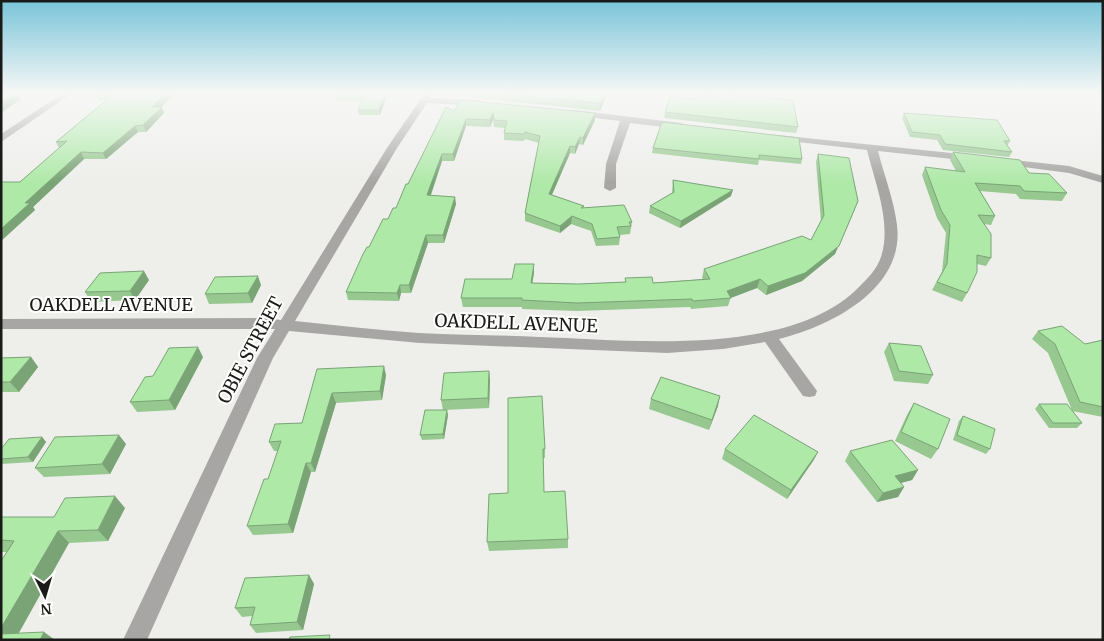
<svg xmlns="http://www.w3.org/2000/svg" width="1104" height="641" font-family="Merriweather,serif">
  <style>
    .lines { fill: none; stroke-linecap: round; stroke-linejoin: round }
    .minor { fill: #a7a6a5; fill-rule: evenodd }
    .wall { fill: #96c890 }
    .shaded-wall { fill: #7aa376 }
    .building { fill: #aee9a8; stroke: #7aa376 }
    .labels { text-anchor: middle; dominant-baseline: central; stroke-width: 4; stroke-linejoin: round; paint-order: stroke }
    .street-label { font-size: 18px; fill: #1a1a18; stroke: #fffffe }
  </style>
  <rect width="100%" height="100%" fill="#eeefeb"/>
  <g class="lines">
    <g class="minor">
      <path d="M62,94H71L1,142V134Z"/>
      <path d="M424,94H432L430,98L479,100L484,103L479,106L427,103L397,148L295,321C336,325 377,330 419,333C459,335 499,335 539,337C631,340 789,358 859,287C868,278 877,269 881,257C892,223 875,183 867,150L781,140L777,139V135L971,155L976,158L971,161L878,151C884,175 894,200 897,225C905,289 831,326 779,339L817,391L815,396L809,397L803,396L765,342L723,349L667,353L420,343L289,331L273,358L147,640H123L257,358L275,329H1V319L261,318L281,320L387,148Z"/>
      <path d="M574,110L681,123L686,126L681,129L630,123L616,164V188L610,191L604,188L606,164L620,121L571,115L569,113Z"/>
      <path d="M1004,159L1069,166L1103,176V183L1069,173L1000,164L999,162Z"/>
    </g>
  </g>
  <g class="wall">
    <path d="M95,94H175L161,107L164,113L146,132H138L106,159H84L33,207L35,210L1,241V182H20L59,148L56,142L106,100H98Z"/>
    <path d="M390,94L388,99H386L380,115H359L358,110L362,101H337L336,96Z"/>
    <path d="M467,94H607V95L600,111L468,97Z"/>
    <path d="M715,94L798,127L796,133L664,118L665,112L697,99L715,96Z"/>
    <path d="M454,111L595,113V120L583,145L579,144L575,154L570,153L552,195L584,208L632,222L630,234L619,235L620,237L619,245L596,246L591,231L571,224L560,233L525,221V213L539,143L525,139L524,141L504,140V133L505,128L494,127L493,120L490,127L466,126L454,161H442L431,195L456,204L444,243H428L411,293H401L399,301L348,300L346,292L369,247L388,219L396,208L408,184Z"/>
    <path d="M904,113L1010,141L1007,146L1012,152L1009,157L943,150L937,140L910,137L902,118Z"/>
    <path d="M662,122L802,159L801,164L759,160L758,165L652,153L653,148Z"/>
    <path d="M953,152L1029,173L1067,193L1062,201L1020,199L1016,194L980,191L995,216L991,225L984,224L991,258L986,266L977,264L967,293L962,302L932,290L942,272L946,233L937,218L922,175L925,167L956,171L950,160Z"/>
    <path d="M818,154L855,209L835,254L802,281L766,295L757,288L731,297L728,306L691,309L690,307L577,311L522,309V307H463L461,298L512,279L534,273L532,283L579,284L625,282V278L653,283L703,279L702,278L704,269L811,240L821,221L816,162Z"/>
    <path d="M673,180L731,196L680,228L649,213L650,206L672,193Z"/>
    <path d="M149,280L135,300L91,302L85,292Z"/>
    <path d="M261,285L252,303L209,304L205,294Z"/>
    <path d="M1038,331L1085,344L1103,340V417L1072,411L1082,423L1077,428H1049L1035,409L1039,404L1072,410L1048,353L1032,339Z"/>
    <path d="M889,343L933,375L928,384L894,381L884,352Z"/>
    <path d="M31,357L38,367L19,392H1V358Z"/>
    <path d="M203,357L175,410L137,412L130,402Z"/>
    <path d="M317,369L386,375L382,400L336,403L315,472H311L293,533L253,535L247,526L268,479L278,451H274L269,442L302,423Z"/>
    <path d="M489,371L490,381L489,408L443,410L441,400Z"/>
    <path d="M508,398L545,449V458H543L544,492L568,539V548L489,551L487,542L508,493Z"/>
    <path d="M651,399L718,406L709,430L649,409Z"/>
    <path d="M914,403L938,449L931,459L895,441L908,413Z"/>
    <path d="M448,415L444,439L422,440L420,435Z"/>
    <path d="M963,416L990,449L986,454L953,440L959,421Z"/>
    <path d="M42,437L46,442L33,462L1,464V449Z"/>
    <path d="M126,444L110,474L44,477L35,468Z"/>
    <path d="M725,449L818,452L813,461L787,499L722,459Z"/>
    <path d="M850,451L918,470L912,480L901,483L904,487L898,497L877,502L845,461Z"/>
    <path d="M125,508L108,541L69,543L1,640L7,552H1V517H54Z"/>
    <path d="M309,575L314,584L303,630L256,633L250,625L252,616L242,617L235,608Z"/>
  </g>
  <g class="shaded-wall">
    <path d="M15,94H18L21,99L1,113V103Z"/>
    <path d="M166,94H175L155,113L152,107Z"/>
    <path d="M385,94L386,99L380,115L379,110Z"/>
    <path d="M605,94H607V95L600,111V103Z"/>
    <path d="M162,107L164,113L146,132L143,125Z"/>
    <path d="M493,113V120L490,127V120Z"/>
    <path d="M595,113V120L583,145V138Z"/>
    <path d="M466,119V126L454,161L453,154Z"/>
    <path d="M135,126L138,132L106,159L103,153Z"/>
    <path d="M580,137L579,144L575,154V147Z"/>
    <path d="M570,146V153L549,201V194Z"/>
    <path d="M81,152L84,159L33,207L35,210L1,241V229L25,203Z"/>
    <path d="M442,154V161L428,203L427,195Z"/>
    <path d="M733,190L731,196L680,228L681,221Z"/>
    <path d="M455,197L456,204L444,243L443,235Z"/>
    <path d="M858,201L835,254L802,281L766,295L768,286Z"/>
    <path d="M572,216L571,224L560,233V226Z"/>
    <path d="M426,235L428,243L411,293L409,285Z"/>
    <path d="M534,264V273L531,291V283Z"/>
    <path d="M144,271L149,280L135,300L130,291Z"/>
    <path d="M258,276L261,285L252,303L248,293Z"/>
    <path d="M760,279L757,288L731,298L727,291Z"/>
    <path d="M400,285L401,293L399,301L397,293Z"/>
    <path d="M198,347L203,357L175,410L169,400Z"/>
    <path d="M31,357L38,367L19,392L10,382Z"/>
    <path d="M384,366L386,375L382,400L380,391Z"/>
    <path d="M489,371L490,381L489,408L488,398Z"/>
    <path d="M332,393L336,403L315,472L311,463Z"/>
    <path d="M720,396L718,406L709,430L712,420Z"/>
    <path d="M447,410L448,415L444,439L443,434Z"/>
    <path d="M119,435L126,444L110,474L102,464Z"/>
    <path d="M42,437L46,442L33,462L28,457Z"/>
    <path d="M818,452L813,461L787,499L791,490Z"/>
    <path d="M306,463L311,472L293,533L288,524Z"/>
    <path d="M918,470L912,480L889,486L895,476Z"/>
    <path d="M904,487L898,497L877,502L883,493Z"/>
    <path d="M115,496L125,508L108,541L98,530Z"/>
    <path d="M58,531L69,543L15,640L1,636V628Z"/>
    <path d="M309,575L314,584L303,630L297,622Z"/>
    <path d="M44,632L55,640H40Z"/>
  </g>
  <g class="building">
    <path d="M1,94H15L1,103Z"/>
    <path d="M95,94H166L152,107H162L143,125L135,126L103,153L81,152L25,203H30L1,229V182H20L67,141L56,142L114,94Z"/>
    <path d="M337,94H388H385L379,110H358L364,95L336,96Z"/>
    <path d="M503,94H605L600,103Z"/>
    <path d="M715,94L793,100L798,127L665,112L670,97L697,99L698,95L715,96Z"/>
    <path d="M461,100L595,113L583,138L580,137L575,147L570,146L549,194L584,206L581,208L624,205L632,222H629L631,226L617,227L620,237L597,239L592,224L572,216L560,226L525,213L540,136L525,132L524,134L504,133L507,121L494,120L493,113L490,120L466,119L453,154H442L427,195L455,197L443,235H426L409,285H400L397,293L346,292L363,254L367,247H369L383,219H388L393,208H396L406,184H408L446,107L454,111Z"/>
    <path d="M904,113L997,120L1010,141H1004L1012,152L945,144L940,135L912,132Z"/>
    <path d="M662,122L799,138L802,159L759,155V159L653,148Z"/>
    <path d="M953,152L1020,160L1029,173L1049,174L1067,193L1024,191L1020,186L975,183L995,216L978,215L991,234V258L977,255V272L967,293L937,282L947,264L950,225L941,210L925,167L965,172Z"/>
    <path d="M818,154L849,158L858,201L839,246L805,273L768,286L760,279L727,291L731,298L693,301L692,299L577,303L522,300V298H461L465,279H512L515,264H534L531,283L579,284L626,282L625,278L652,277L653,283L710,279L704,269L802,236L811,240L824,215Z"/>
    <path d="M673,180L733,190L681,221L650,206L674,192Z"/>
    <path d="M144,271L130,291L85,292L100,273Z"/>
    <path d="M258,276L248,293L205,294L215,277Z"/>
    <path d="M1062,326L1085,344L1103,340V407L1080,402L1055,344L1038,331Z"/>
    <path d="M889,343L921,346L933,375L899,371Z"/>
    <path d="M198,347L169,400L130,402L145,377L153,376L169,348Z"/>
    <path d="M31,357L10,382H1V358Z"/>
    <path d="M384,366L380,391L332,393L311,463H306L288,524L247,526L264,479H268L281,441L269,442L275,424L302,423L317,369Z"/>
    <path d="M489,371L488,398L441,400L444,373Z"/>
    <path d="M661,377L720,396L712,420L651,399Z"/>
    <path d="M542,396L545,449H543L544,492L565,491L568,539L487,542L489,494L508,493V398Z"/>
    <path d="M914,403L950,419L938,449L901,432Z"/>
    <path d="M1039,404H1067L1082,423H1053Z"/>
    <path d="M425,410H447L443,434L420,435Z"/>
    <path d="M754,415L818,452L791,490L725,449Z"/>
    <path d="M963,416L995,429L990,449L957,435Z"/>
    <path d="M119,435L102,464L35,468L55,437Z"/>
    <path d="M42,437L28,457L1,459V449L9,439Z"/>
    <path d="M892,440L918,470L895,476L904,487L883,493L850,451Z"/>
    <path d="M115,496L98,530L58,531L1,628V561L14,541L1,540V517H54L65,498Z"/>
    <path d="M309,575L297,622L250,625L255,607L235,608L245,578Z"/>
    <path d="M44,632L40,640H1V634Z"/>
    <path d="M330,635L329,640H289L290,637Z"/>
  </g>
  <linearGradient id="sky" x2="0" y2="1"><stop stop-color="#79c4da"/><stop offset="0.51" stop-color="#f7f8f6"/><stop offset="1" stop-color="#f7f8f6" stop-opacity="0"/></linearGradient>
  <rect width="1104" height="183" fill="url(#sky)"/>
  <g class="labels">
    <g class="street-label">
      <text x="111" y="304">OAKDELL AVENUE</text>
      <text transform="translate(516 323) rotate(2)">OAKDELL AVENUE</text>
      <text transform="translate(250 350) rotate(-62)">OBIE STREET</text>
    </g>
  </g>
  <rect width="1104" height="641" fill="none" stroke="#1a1a18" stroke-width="5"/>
  <g transform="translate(45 596) rotate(175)" stroke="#fffffe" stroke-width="4" paint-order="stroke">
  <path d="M0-4L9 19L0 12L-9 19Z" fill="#1a1a18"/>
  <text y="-8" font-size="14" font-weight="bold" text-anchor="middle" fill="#1a1a18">N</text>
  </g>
</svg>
